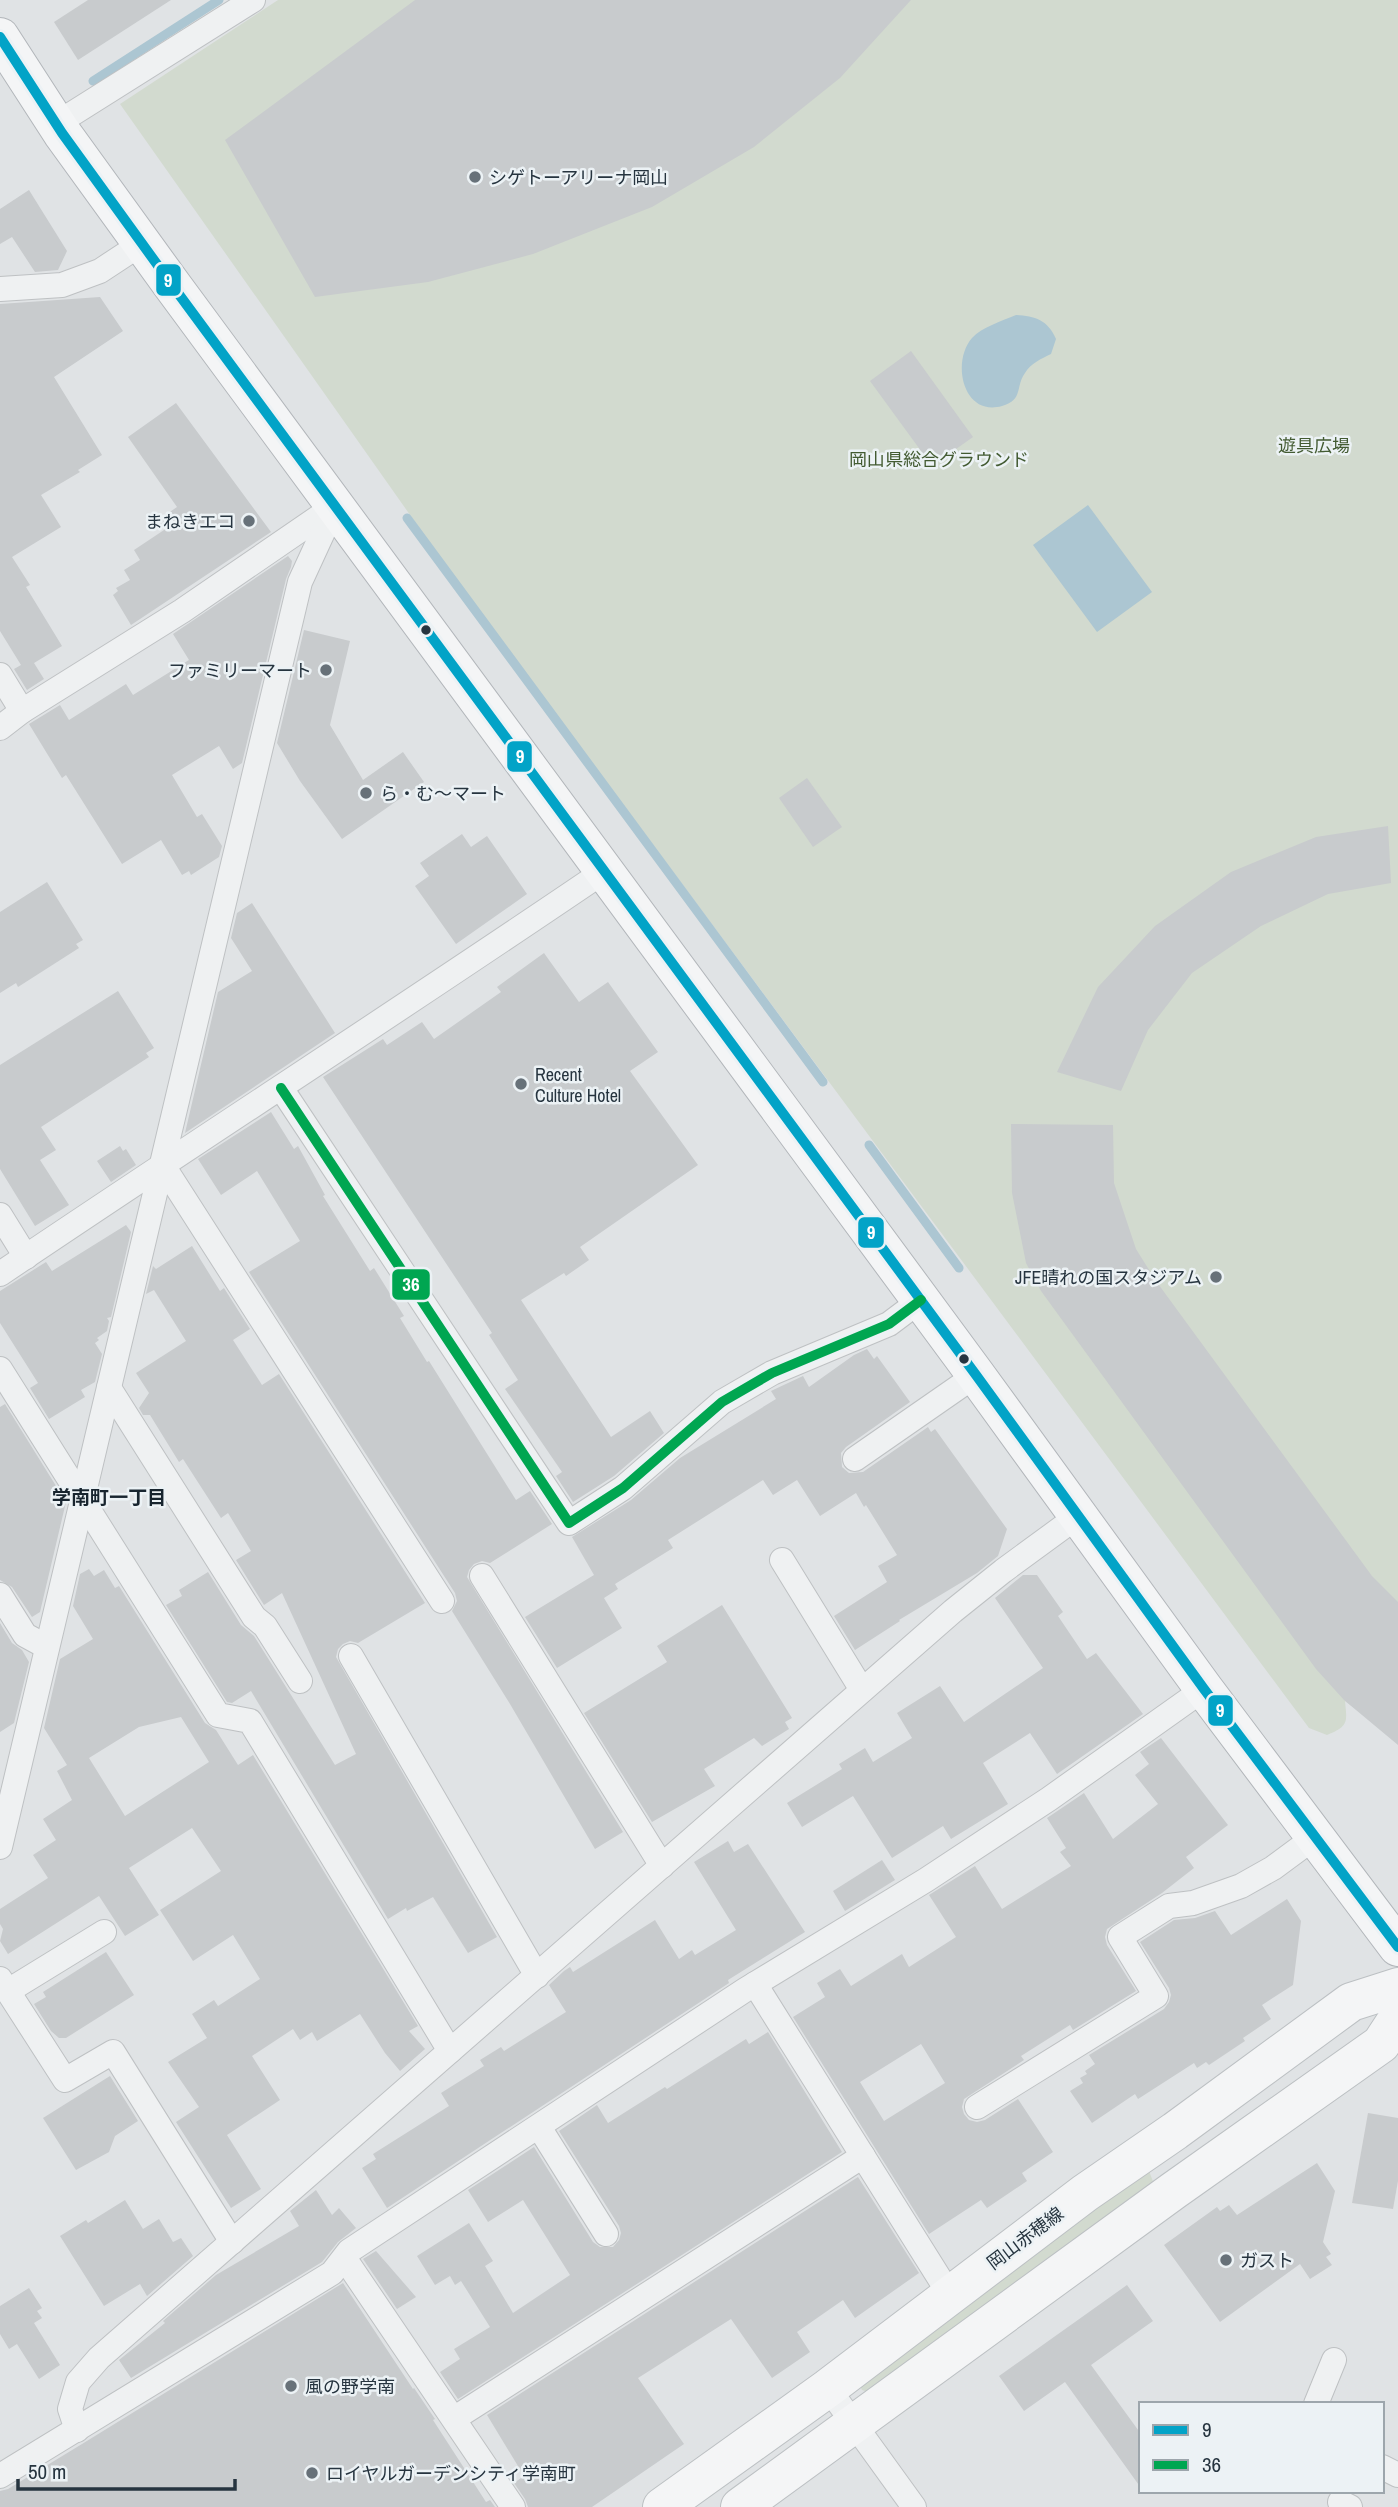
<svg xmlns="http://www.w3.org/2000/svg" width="1398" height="2507" font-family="'Archivo Narrow','Noto Sans JP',sans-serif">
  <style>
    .green { fill: #d2dacf }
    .water { fill: #acc6d2 }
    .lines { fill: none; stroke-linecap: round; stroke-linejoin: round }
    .stream { stroke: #acc6d2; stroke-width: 9 }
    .building { fill: #c8cbcd; fill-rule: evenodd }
    .street-casing { stroke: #bec1c3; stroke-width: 26 }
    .primary-casing { stroke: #bcc0c3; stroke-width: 40 }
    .highway-casing { stroke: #b2b6ba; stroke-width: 40 }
    .street { stroke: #eff1f2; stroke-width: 24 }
    .primary { stroke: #f4f5f6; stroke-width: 38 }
    .highway { stroke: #f4f5f6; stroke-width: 38 }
    .bus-1-casing { stroke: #ecf2f5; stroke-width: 16 }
    .bus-2-casing { stroke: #ecf2f5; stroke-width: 16 }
    .bus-1 { stroke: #02a3c7; stroke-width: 10 }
    .bus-2 { stroke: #00a651; stroke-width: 10 }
    .poi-dot { fill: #677179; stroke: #ecf2f5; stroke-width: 2.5 }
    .bus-dot { fill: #26343f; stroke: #ecf2f5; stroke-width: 2.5 }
    .labels { text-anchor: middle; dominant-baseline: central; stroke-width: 5; stroke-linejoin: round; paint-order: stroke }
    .poi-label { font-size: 18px; fill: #26343f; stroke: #ecf2f5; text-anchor: start }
    .park-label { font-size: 18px; fill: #435b32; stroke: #ecf2f5 }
    .street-label { font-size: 18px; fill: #26343f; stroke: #ecf2f5 }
    .neighbourhood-label { font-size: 19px; font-weight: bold; fill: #18252f; stroke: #ecf2f5 }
    .line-badge { stroke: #ecf2f5; stroke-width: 2.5 }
    .badge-label { font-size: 19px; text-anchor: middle; font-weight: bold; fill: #fff }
  </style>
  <rect width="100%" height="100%" fill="#e0e3e5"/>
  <g class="green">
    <path d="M278,0H1398V1741L1345,1701C1347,1722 1349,1726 1327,1735L1309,1728L451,573L120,104Z"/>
    <path d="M1149,2171L1154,2184L868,2392L862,2390L860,2386L1103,2198Z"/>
  </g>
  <g class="water">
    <path d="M1016,315C1035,316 1048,320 1056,339L1051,354C1041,359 1031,363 1025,373C1015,387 1024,399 1002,406C963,417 951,362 972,338C982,327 1002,321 1016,315Z"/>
    <path d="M1088,505L1152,592L1097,632L1033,545Z"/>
  </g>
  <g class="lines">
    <g class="stream">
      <path d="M93,81L219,0"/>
      <path d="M407,518L823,1082"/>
      <path d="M869,1145L959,1268"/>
    </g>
  </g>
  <g class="building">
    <path d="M88,0H171L78,60L54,22Z"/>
    <path d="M415,0H911L840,78L754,147L652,207L533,254L428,282L315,297L225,140Z"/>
    <path d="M29,190L67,251L58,270L35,272L12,237L0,244V209Z"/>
    <path d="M100,297L123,331L54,377L102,455L78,470L80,472L41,495L61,527L12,557L30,585L26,587L62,646L34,663L44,679L27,690L14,669L21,665L0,631V304Z"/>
    <path d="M911,351L973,437L932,466L870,381Z"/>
    <path d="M176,403L271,532L131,625L113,595L118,591L116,588L130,580L124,570L140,560L134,550L167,528L161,518L177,507L128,437Z"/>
    <path d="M288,556L292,561L291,567L286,579L242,763L233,769L219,746L172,775L197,817L202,814L222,846L219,857L191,875L189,871L182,875L161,840L122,864L66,775L62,778L29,724L60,705L69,720L126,684L133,695L189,660L173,634Z"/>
    <path d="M304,630L350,641L330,725L363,780L403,752L424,782L342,839L300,781L277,743Z"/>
    <path d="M807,778L842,827L813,847L779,798Z"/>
    <path d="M1388,826L1391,883L1328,894L1261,926L1192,973L1148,1030L1121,1091L1057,1072L1098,987L1155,926L1231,872L1316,837Z"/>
    <path d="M462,834L471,847L487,836L527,894L456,944L415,886L429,876L420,863Z"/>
    <path d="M47,882L83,940L76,944L79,948L18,987L16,983L0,993V912Z"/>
    <path d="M252,903L335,1033L185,1133L218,992L252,971L231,938L237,913Z"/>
    <path d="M544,953L579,1002L608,982L658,1052L630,1071L698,1165L580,1247L589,1260L566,1276L564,1273L521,1300L611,1437L650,1411L664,1433L614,1476L573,1502L556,1476L562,1472L505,1389L518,1380L489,1335L492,1333L323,1077L383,1039L387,1045L422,1022L434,1039L501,992L497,987Z"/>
    <path d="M118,991L154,1048L146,1053L149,1057L41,1127L56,1150L40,1160L69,1205L35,1226L0,1169V1065Z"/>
    <path d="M271,1112L294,1149L298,1146L325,1195L323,1196L370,1271L374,1268L404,1316L400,1318L427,1362L429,1361L516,1500L530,1491L552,1524L490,1563L482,1561L474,1564L469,1570L467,1577L623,1832L595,1849L510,1704L452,1611L457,1601L455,1593L249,1272L300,1241L257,1171L221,1195L198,1159Z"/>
    <path d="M1011,1124L1113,1125L1114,1183L1136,1249L1156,1281L1372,1576L1398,1602V1745L1344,1700L1316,1669L1041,1291L1026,1263L1012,1193Z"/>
    <path d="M120,1146L123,1151L126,1149L136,1165L111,1182L97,1161Z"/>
    <path d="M126,1225L131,1232L111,1317L107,1318L109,1321L107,1331L97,1338L99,1340L95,1343L102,1354L95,1382L81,1390L85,1397L49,1419L30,1388L38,1383L0,1323V1291L46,1262L52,1271Z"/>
    <path d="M192,1246L220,1291L224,1288L250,1329L233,1340L262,1385L279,1374L425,1603L358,1643L350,1641L343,1644L338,1649L336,1657L497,1937L468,1953L433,1897L407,1911L406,1908L388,1919L251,1691L232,1703L227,1702L166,1605L182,1596L179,1590L208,1572L241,1625L254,1636L335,1765L356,1754L282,1593L264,1605L236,1560L251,1551L228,1513L221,1518L183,1459L179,1462L150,1415H143L139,1408L149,1393L136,1373L186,1341L154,1290L146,1294L153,1266L156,1269Z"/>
    <path d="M867,1349L874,1359L877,1356L910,1402L846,1447L841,1453L842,1467L849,1473L863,1472L928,1427L931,1432L935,1429L1007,1529L998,1556L977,1573L899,1620L900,1621L855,1650L834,1616L887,1582L878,1566L897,1555L866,1505L864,1507L856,1493L820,1516L797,1480L773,1495L763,1480L668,1540L673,1548L615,1584L618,1589L604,1598L622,1628L557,1668L525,1617L594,1575L572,1537L631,1500L680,1458L776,1399L771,1391L773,1390L803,1376L809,1387L854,1355Z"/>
    <path d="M5,1404L66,1502L40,1612L32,1617L12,1587L0,1580V1407Z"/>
    <path d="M89,1569L94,1576L104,1570L115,1588L119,1586L205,1723L216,1730L238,1765L253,1755L418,2026L409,2031L425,2049L400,2071L385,2053L360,2014L317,2041L312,2032L300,2040L293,2029L252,2056L280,2100L227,2135L261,2189L231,2208L176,2122L199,2107L168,2062L207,2038L192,2014L214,2000L218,2006L260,1979L233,1935L193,1961L160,1910L221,1871L192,1828L129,1868L159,1915L125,1936L99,1896L8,1954L0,1941L3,1929L0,1924V1909L48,1878L33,1855L56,1840L43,1819L72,1800L57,1771L67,1765L44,1728L60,1659L93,1639L73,1606L80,1574ZM181,1717L209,1762L125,1816L89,1758L139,1727Z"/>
    <path d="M1023,1575H1037L1063,1612L1058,1616L1087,1659L1096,1653L1143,1714L1057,1774L1030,1733L983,1763L1008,1804L951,1839L943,1826L892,1858L853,1796L802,1827L787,1803L842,1769L839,1764L865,1748L873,1762L912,1738L897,1713L940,1686L964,1722L1043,1668L995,1598Z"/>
    <path d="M722,1605L792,1718L785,1722L789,1729L762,1746L754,1738L704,1769L715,1786L652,1822L584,1713L667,1662L657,1646Z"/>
    <path d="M0,1623L12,1643L22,1650L29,1662L14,1723L0,1732Z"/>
    <path d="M1161,1738L1228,1825L1186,1857L1194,1868L1162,1893L1107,1929L1105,1937L1107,1945L1136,1991L1073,2030L1070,2025L1021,2056L1024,2060L964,2099L962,2107L964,2114L969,2120L977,2122L985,2120L1018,2099L1053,2152L1022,2173L1027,2181L987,2208L981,2200L929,2234L793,2017L825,1997L817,1983L840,1969L851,1986L902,1954L909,1967L956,1937L929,1895L975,1866L1002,1909L1071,1866L1060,1852L1066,1848L1047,1818L1084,1793L1113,1839L1158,1804L1135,1775L1149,1764L1140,1752ZM921,2044L945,2083L884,2121L860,2082Z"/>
    <path d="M728,1841L734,1852L748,1844L805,1932L728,1980L729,1983L387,2208L362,2168L376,2159L373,2154L449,2106L441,2093L484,2066L480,2060L501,2047L504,2051L566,2012L549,1985L564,1971L570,1967L573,1972L655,1920L679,1959L692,1950L695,1955L736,1930L694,1862Z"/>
    <path d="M882,1860L895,1880L845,1911L833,1891Z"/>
    <path d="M1287,1899L1301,1921L1293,1985L1262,2005L1271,2019L1243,2038L1245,2041L1209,2065L1206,2062L1197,2068L1194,2063L1138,2099L1135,2094L1092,2123L1070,2091L1083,2083L1080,2078L1087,2074L1085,2071L1095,2064L1089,2055L1164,2009L1169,2002L1171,1995L1169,1988L1140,1942L1174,1920L1195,1918L1215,1911L1231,1935Z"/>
    <path d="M106,1952L134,1995L66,2038H59L51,2031L34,2004L46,1997L43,1992Z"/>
    <path d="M768,2032L842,2152L458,2399L440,2372L460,2359L454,2349L490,2327L461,2281L455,2285L450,2276L435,2285L417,2256L469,2223L493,2261L485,2266L513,2313L570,2275L523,2200L488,2222L468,2190L534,2147L593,2242L600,2247H613L619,2240L621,2233L619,2226L559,2131L597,2105L608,2123L665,2087L667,2089L746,2039L749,2044Z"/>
    <path d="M110,2076L138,2121L115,2136L109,2152L76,2170L43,2118Z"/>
    <path d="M1368,2113L1398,2118V2181L1393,2209L1352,2203Z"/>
    <path d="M1317,2163L1335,2191L1323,2242L1331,2254L1326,2257L1332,2265L1310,2279L1300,2264L1220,2322L1164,2245L1217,2207L1220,2211L1229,2205L1237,2215Z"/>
    <path d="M858,2177L919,2273L855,2318L843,2300L797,2332L810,2352L772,2378L731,2319L638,2378L684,2444L592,2507H528L525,2499L514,2483L524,2476L487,2415Z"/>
    <path d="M316,2190L332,2215L339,2208L356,2228L338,2242L322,2262L131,2378L119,2360L165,2323L163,2321L216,2275L299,2226L290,2211Z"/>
    <path d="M125,2200L143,2229L159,2219L173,2242L181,2238L193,2256L147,2296L140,2284L104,2306L60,2236L86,2220L88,2223Z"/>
    <path d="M376,2251L416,2297L397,2309L363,2259Z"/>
    <path d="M343,2283L413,2389L414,2388L435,2419L433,2420L486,2502L490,2500L495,2507H0V2491L8,2489L82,2444Z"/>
    <path d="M1127,2285L1153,2321L1091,2365L1141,2434V2488L1065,2382L1024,2411L999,2376Z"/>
    <path d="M29,2288L42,2308L37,2311L42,2318L34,2323L60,2365L39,2379L17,2344L9,2349L0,2334V2306Z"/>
  </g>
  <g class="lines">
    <defs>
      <g id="street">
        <path d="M56,124L253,0"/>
        <path d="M0,289L62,285L100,271L141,244"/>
        <path d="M0,675L22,711"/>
        <path d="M0,728L22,711L182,611L335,506"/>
        <path d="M281,1088L569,1523L623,1488L722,1402L772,1373L889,1324L921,1300"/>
        <path d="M162,1164L442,1601"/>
        <path d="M0,1215L26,1257"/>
        <path d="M0,1274C200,1139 403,1008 603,872"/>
        <path d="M0,1369L218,1715L250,1721L450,2051"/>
        <path d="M109,1388L254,1617L265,1626L300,1681"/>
        <path d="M855,1459L976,1375"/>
        <path d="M782,1560L862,1690"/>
        <path d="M482,1576L662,1866"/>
        <path d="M0,1595L25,1635L47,1647"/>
        <path d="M351,1656L537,1976"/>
        <path d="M0,1847L300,582L335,506"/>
        <path d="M0,1979L65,2080L113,2052L232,2242"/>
        <path d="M755,1984L950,2295"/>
        <path d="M8,1991L104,1932"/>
        <path d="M977,2107L1156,1996L1120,1937L1169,1906L1193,1903L1241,1886L1273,1868L1315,1837"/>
        <path d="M539,2127L606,2234"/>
        <path d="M345,2259L513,2507"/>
        <path d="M828,2388L914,2507"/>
        <path d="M1316,2404L1334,2360"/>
        <path d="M455,2418L863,2156"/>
        <path d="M77,2430L70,2409L78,2382L99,2358L953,1611L1003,1571L1078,1516"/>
        <path d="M1382,2467L1398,2475"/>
        <path d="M0,2476L332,2273L349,2251L745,1990L926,1880L1049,1799L1204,1689"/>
        <path d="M1340,2502L1350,2507"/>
      </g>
      <g id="primary">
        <path d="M662,2507L828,2388L1085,2193L1175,2131L1351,2002L1398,1987"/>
        <path d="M740,2507L1173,2191L1381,2044L1398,2018"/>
      </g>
      <path id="highway" d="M0,37L62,133L172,285L976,1375L1204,1689L1398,1947"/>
    </defs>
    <use href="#street" class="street-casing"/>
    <use href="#primary" class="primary-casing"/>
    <use href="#highway" class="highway-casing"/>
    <use href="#street" class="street"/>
    <use href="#primary" class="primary"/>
    <use href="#highway" class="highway"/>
    <defs>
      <path id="bus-1" d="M0,37L62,133L172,285L976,1375L1204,1689L1398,1947"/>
      <path id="bus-2" d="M281,1088L569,1523L623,1488L722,1402L772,1373L889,1324L921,1300"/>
    </defs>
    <use href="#bus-1" class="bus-1-casing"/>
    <use href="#bus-2" class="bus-2-casing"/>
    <use href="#bus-1" class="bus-1"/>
    <use href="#bus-2" class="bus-2"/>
  </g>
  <g class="poi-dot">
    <circle cx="475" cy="177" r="7"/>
    <circle cx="249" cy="521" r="7"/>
    <circle cx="326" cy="670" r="7"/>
    <circle cx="366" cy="793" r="7"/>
    <circle cx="521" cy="1084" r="7"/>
    <circle cx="1216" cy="1277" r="7"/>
    <circle cx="1226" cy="2260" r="7"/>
    <circle cx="291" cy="2386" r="7"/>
    <circle cx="312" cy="2473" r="7"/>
  </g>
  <g class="bus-dot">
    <circle cx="426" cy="630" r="6"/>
    <circle cx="964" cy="1359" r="6"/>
  </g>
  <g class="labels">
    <g class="poi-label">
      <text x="489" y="177">シゲトーアリーナ岡山</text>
      <text x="235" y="521" text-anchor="end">まねきエコ</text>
      <text x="312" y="670" text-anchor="end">ファミリーマート</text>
      <text x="380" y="793">ら・む〜マート</text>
      <text x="535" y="1074">Recent<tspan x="535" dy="21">Culture Hotel</tspan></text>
      <text x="1202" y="1277" text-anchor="end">JFE晴れの国スタジアム</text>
      <text x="1240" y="2260">ガスト</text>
      <text x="305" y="2386">風の野学南</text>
      <text x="326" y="2473">ロイヤルガーデンシティ学南町</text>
    </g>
    <g class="park-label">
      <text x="1314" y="445">遊具広場</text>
      <text x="939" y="459">岡山県総合グラウンド</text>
    </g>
    <g class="street-label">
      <text transform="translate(1025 2238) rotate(-37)">岡山赤穂線</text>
    </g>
    <g class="neighbourhood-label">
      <text x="109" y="1497">学南町一丁目</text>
    </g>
  </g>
  <g class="line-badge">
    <rect x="155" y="263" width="27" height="34" rx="7" fill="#02a3c7"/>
    <rect x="506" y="740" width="27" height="33" rx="7" fill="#02a3c7"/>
    <rect x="857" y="1216" width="28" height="33" rx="7" fill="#02a3c7"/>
    <rect x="391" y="1268" width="40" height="33" rx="7" fill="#00a651"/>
    <rect x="1207" y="1694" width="27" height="33" rx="7" fill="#02a3c7"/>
  </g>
  <g class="badge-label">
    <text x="168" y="287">9</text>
    <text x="520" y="763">9</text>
    <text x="871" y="1239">9</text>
    <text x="411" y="1291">36</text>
    <text x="1220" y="1717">9</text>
  </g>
  <rect x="1139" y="2402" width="245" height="91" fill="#ecf2f5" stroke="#9da6ac" stroke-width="2"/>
  <rect x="1153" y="2425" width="35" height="10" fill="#02a3c7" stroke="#9da6ac" stroke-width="2"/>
  <text x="1202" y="2437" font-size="21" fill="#26343f">9</text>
  <rect x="1153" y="2460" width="35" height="10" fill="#00a651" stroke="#9da6ac" stroke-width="2"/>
  <text x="1202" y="2472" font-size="21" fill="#26343f">36</text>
  <path d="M18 2479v10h217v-10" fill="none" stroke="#26343f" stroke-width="3.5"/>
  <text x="28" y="2479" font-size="21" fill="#26343f" stroke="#ecf2f5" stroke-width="5" paint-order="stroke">50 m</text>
</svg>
